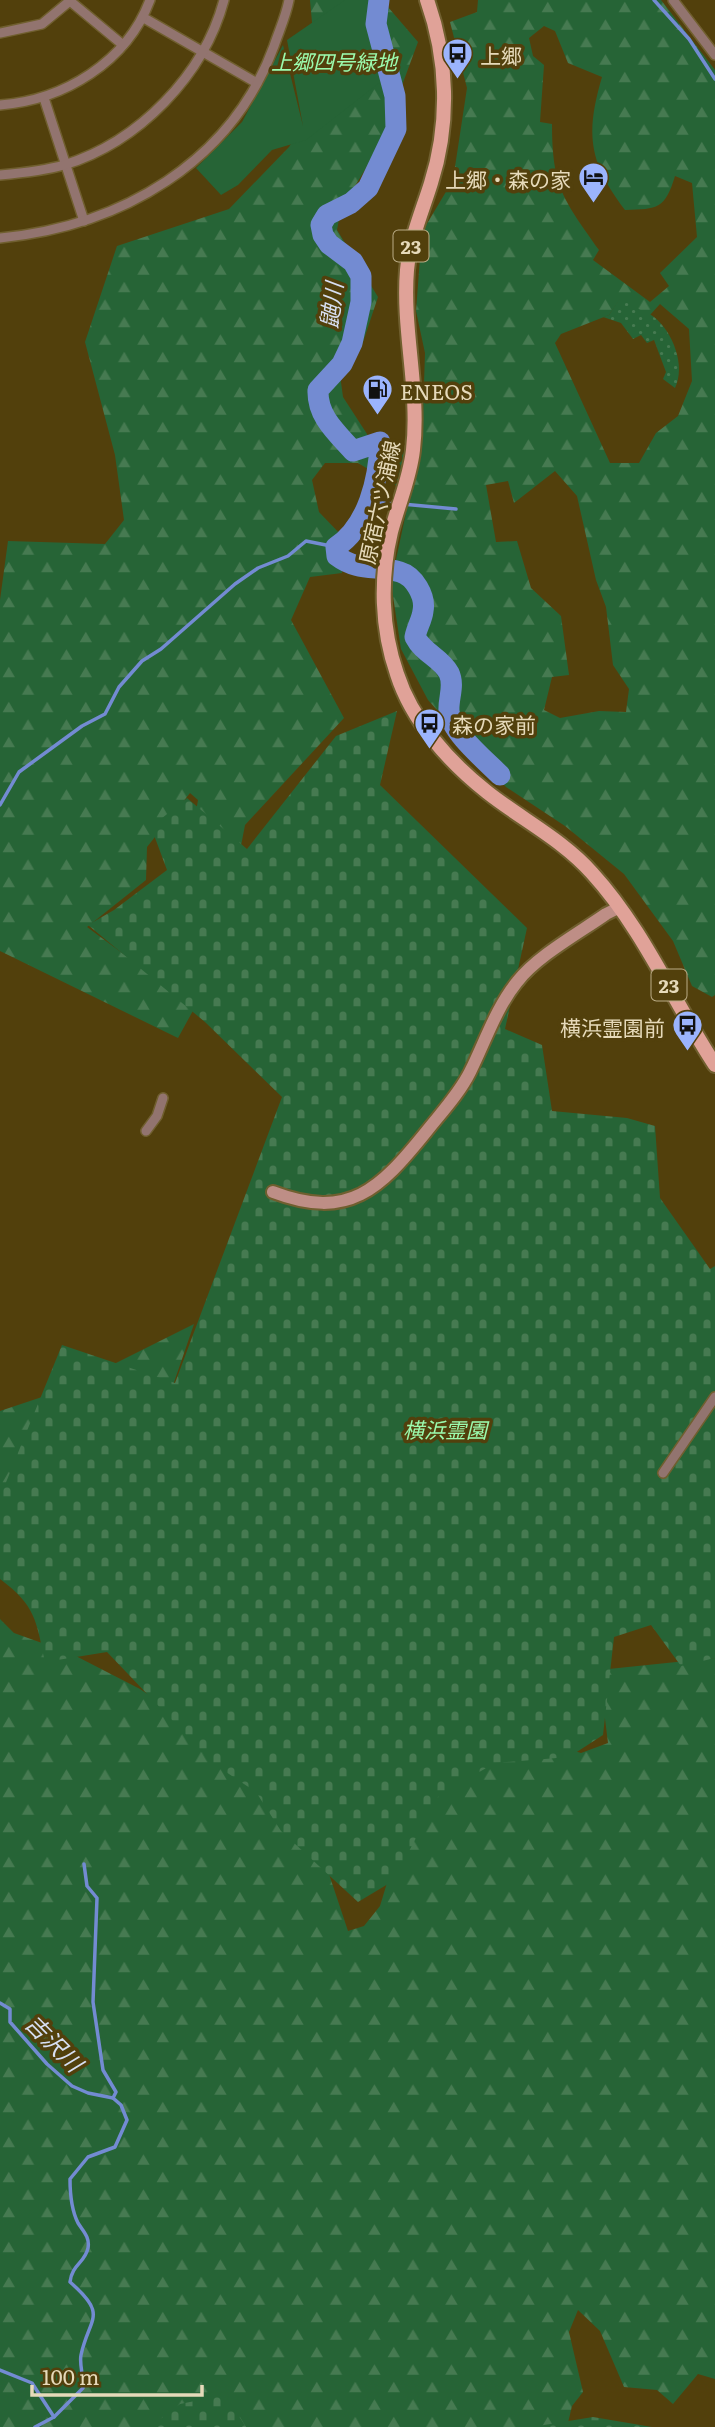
<svg xmlns="http://www.w3.org/2000/svg" width="715" height="2427" font-family="Literata,'Noto Sans JP',serif">
  <style>
    .grass { fill: url(#grass-dots) }
    .forest { fill: url(#forest-firs); fill-rule: evenodd }
    .cemetery { fill: url(#cemetery-stones) }
    .park { fill: #266436 }
    .lines { fill: none; stroke-linecap: round; stroke-linejoin: round }
    .stream { stroke: #738bd2; stroke-width: 3.5 }
    .river { stroke: #738bd2; stroke-width: 21 }
    .street-casing { stroke: #705f2f; stroke-width: 12 }
    .secondary-casing { stroke: #705f2f; stroke-width: 16 }
    .primary-casing { stroke: #705f2f; stroke-width: 18 }
    .street { stroke: #92746f; stroke-width: 9 }
    .secondary { stroke: #be8e86; stroke-width: 12 }
    .primary { stroke: #e0a298; stroke-width: 14 }
    .labels { text-anchor: middle; dominant-baseline: central; stroke-width: 7; stroke-linejoin: round; paint-order: stroke }
    .shield { fill: #52400c; stroke: #baac86; stroke-width: 2 }
    .shield-label { font-size: 19px; font-weight: bold; fill: #e6daba }
    .poi-label { font-size: 21px; fill: #e6daba; stroke: #52400c; text-anchor: start }
    .park-label { font-size: 21px; font-style: italic; fill: #9bfbae; stroke: #52400c }
    .street-label { font-size: 21px; fill: #e6daba; stroke: #52400c }
    .water-label { font-size: 23px; font-style: italic; fill: #d7dff2; stroke: #52400c }
  </style>
  <defs>
    <pattern id="grass-dots" width="8" height="8" patternUnits="userSpaceOnUse" patternTransform="scale(1.75)"><rect width="8" height="8" fill="#266436"/><path d="M2 2h.1M6 6h.1" fill="none" stroke="#467a51" stroke-width="1.8" stroke-linecap="round"/></pattern>
    <pattern id="forest-firs" width="22" height="20" patternUnits="userSpaceOnUse" patternTransform="scale(1.75)"><rect width="22" height="20" fill="#266436"/><path d="M5 1l3.5 6h-7zM16 11l3.5 6h-7z" fill="#467a51"/></pattern>
    <pattern id="cemetery-stones" width="16" height="16" patternUnits="userSpaceOnUse" patternTransform="scale(1.75)"><rect width="16" height="16" fill="#266436"/><path d="M2 7V4a2 2 0 0 1 4 0v3zM10 15v-3a2 2 0 0 1 4 0v3z" fill="#467a51"/></pattern>
  </defs>
  <rect width="100%" height="100%" fill="#52400c"/>
  <path class="grass" d="M620,298C631,304 645,310 654,317C673,332 686,366 675,388L663,379L666,372L654,340L647,343L641,335L633,339L621,323L603,317L609,315Z"/>
  <g class="forest">
    <path d="M310,0H382L418,42L380,145L341,209L337,230L378,297L361,348L340,375L343,397L380,454L398,458L417,437L423,415L425,353L416,311L422,232L453,180L467,88L450,22L477,12L478,0H661L715,70V995L712,997L692,986L673,941L624,874L565,826L506,787L428,700L401,649L391,583L410,494L358,463H325L312,480L319,512L343,537L342,573L310,577L291,620L344,718L245,825L240,851L196,812L198,800L190,793L147,847L146,880L87,927L195,1007L178,1038L0,951V600L8,541L105,544L124,520L115,455L85,342L117,246L229,209L289,147L319,101ZM544,26L555,31L568,63L602,77C585,135 589,162 625,210C658,209 665,209 675,176L692,183L697,237L660,273L669,286L650,302L593,260L599,250C564,200 552,188 552,124L540,122L544,65L533,56L529,38ZM620,299L650,315L660,304L689,329L692,381L678,416L656,433L639,463H610L555,343L561,334L609,315ZM555,471L577,496L596,580L606,607L613,665L629,689L626,712L599,711L560,718L544,710L552,677L569,675L561,616L531,588L517,541L496,542L486,485L508,481L514,503Z"/>
    <path d="M194,1324L157,1432L0,1506V1411L60,1391Z"/>
    <path d="M0,1619L14,1633L70,1653L140,1689L173,1711L318,1841L348,1931L364,1926L380,1906L416,1787L482,1722L581,1753L608,1743L599,1670L715,1658V2379L698,2374L673,2404L657,2390L624,2387L600,2331L578,2310L569,2332L583,2392L572,2406L567,2427H0Z"/>
  </g>
  <g class="cemetery">
    <path d="M397,711L380,785L527,928L505,1029L542,1045L552,1111L627,1118L655,1126L660,1198L710,1269L715,1266V1658L681,1666L651,1625L614,1637L603,1735L569,1757L495,1763L439,1795L393,1881L358,1902L281,1831L256,1792L214,1764L107,1652L45,1662C36,1620 36,1606 0,1579V1497L62,1345L175,1383L282,1097L205,1022L88,925L114,910L167,870L151,827L187,798L247,849L336,736Z"/>
    <path d="M225,2395L246,2427H150L180,2404Z"/>
    <path d="M593,2417L652,2427H532Z"/>
  </g>
  <path class="park" d="M345,0H369L370,41L383,80L306,140L272,150L238,185L221,195L196,168L242,122L283,45L303,126L287,40Z"/>
  <g class="lines">
    <g class="stream">
      <path d="M654,0L689,39L715,79"/>
      <path d="M368,502L395,504"/>
      <path d="M402,504L456,509"/>
      <path d="M0,805L19,772L82,726L105,714L119,687L142,661L161,649L235,584L258,568L288,556L306,541L336,547"/>
      <path d="M84,1864L87,1886L97,1898L93,2002L103,2070L116,2092L113,2098"/>
      <path d="M0,2003L10,2009V2022L47,2064L72,2086L88,2093L113,2098L121,2105L127,2120L115,2147L88,2157L70,2179C70,2192 72,2211 78,2223C83,2231 90,2237 88,2248C85,2263 72,2264 70,2282C109,2316 89,2317 81,2355C79,2365 84,2377 83,2388L54,2417L35,2427"/>
      <path d="M0,2370L32,2383L54,2417"/>
    </g>
    <path class="river" d="M379,0L376,24L395,96L396,129L368,188L351,203L327,215L321,225L323,235L329,244L353,262L361,276V302L352,343L342,364L318,390C317,416 336,432 353,451L380,442C379,479 368,526 336,547L337,556C358,572 377,565 400,572C414,576 426,596 423,611C422,620 417,627 415,637C423,653 441,658 449,673C455,686 448,698 449,711C450,731 485,760 500,775"/>
    <defs>
      <g id="street">
        <path d="M673,0L715,55"/>
        <path d="M70,1L123,45"/>
        <path d="M144,18L257,83"/>
        <path d="M0,33L42,24L71,0"/>
        <path d="M44,98L84,221"/>
        <path d="M0,105C64,100 127,62 150,0"/>
        <path d="M0,175C22,173 43,171 64,165C139,142 204,75 224,0"/>
        <path d="M0,238C121,226 231,163 274,46C279,31 286,16 289,0"/>
        <path d="M146,1131L157,1116L163,1098"/>
        <path d="M663,1473L715,1397"/>
      </g>
      <path id="secondary" d="M273,1192C349,1221 380,1189 426,1132C441,1113 459,1094 470,1072C485,1042 496,1008 517,982C537,956 579,933 606,914L620,907"/>
      <path id="primary" d="M427,0C448,59 450,123 431,183C422,212 410,239 407,270C402,330 420,391 413,450C410,478 398,505 391,532C380,578 381,628 397,674C412,721 449,762 487,792C521,819 563,840 592,873C644,930 673,1001 715,1065"/>
    </defs>
    <use href="#street" class="street-casing"/>
    <use href="#secondary" class="secondary-casing"/>
    <use href="#primary" class="primary-casing"/>
    <use href="#street" class="street"/>
    <use href="#secondary" class="secondary"/>
    <use href="#primary" class="primary"/>
  </g>
  <defs>
    <symbol id="bus-pin" viewBox="-11 -11 22 30"><path d="M0 17L-7.5 6A9.5 9.5 0 1 1 7.5 6Z" fill="#9bb4fd" stroke="#52400c"/><path d="M-5-6H5V4H4V6H2V4H-2V6H-4V4H-5ZM-3.5-4V0h7V-4ZM-3.5 1.2v1.5H-2V1.2ZM2 1.2v1.5H3.5V1.2Z" fill="#111"/></symbol>
    <symbol id="hotel-pin" viewBox="-11 -11 22 30"><path d="M0 17L-7.5 6A9.5 9.5 0 1 1 7.5 6Z" fill="#9bb4fd" stroke="#52400c"/><path d="M-6-4.5h1.5V1H6V5H4.5V3h-9V5H-6ZM-4 0a1.8 1.8 0 1 1 3.6 0ZM.5 0V-2.5h3Q6-2.5 6 0Z" fill="#111"/></symbol>
    <symbol id="fuel-pin" viewBox="-11 -11 22 30"><path d="M0 17L-7.5 6A9.5 9.5 0 1 1 7.5 6Z" fill="#9bb4fd" stroke="#52400c"/><path d="M-5.5-6h7V0h2V4h1.3V-2.5L3-4.5l.8-.8L6-3V5H2.5V1h-1V6h-7ZM-4.2-4.7v3.2H.2V-4.7Z" fill="#111"/></symbol>
  </defs>
  <g fill-rule="evenodd">
    <use href="#bus-pin" x="440" y="36" width="35" height="47"/>
    <use href="#hotel-pin" x="576" y="160" width="35" height="47"/>
    <use href="#fuel-pin" x="360" y="372" width="35" height="47"/>
    <use href="#bus-pin" x="412" y="706" width="35" height="47"/>
    <use href="#bus-pin" x="670" y="1008" width="35" height="47"/>
  </g>
  <g class="labels">
    <g class="shield">
      <rect x="393.5" y="230.5" width="35" height="31" rx="5"/>
      <rect x="651.5" y="969.5" width="35" height="31" rx="5"/>
    </g>
    <g class="shield-label">
      <text x="411" y="246">23</text>
      <text x="669" y="985">23</text>
    </g>
    <g class="poi-label">
      <text x="480" y="54">上郷</text>
      <text x="571" y="178" text-anchor="end">上郷・森の家</text>
      <text x="400" y="390">ENEOS</text>
      <text x="452" y="723">森の家前</text>
      <text x="665" y="1026" text-anchor="end">横浜霊園前</text>
    </g>
    <g class="park-label">
      <text x="334" y="60">上郷四号緑地</text>
      <text x="445" y="1428">横浜霊園</text>
    </g>
    <g class="street-label">
      <text transform="translate(378 502) rotate(-78)">原宿六ツ浦線</text>
    </g>
    <g class="water-label">
      <text transform="translate(330 305) rotate(-83)">鼬川</text>
      <text transform="translate(55 2042) rotate(45)">吉沢川</text>
    </g>
  </g>
  <path d="M32 2385v10h170v-10" fill="none" stroke="#e6daba" stroke-width="3.5"/>
  <text x="42" y="2385" font-size="21" fill="#e6daba" stroke="#52400c" stroke-width="5" paint-order="stroke">100 m</text>
</svg>
